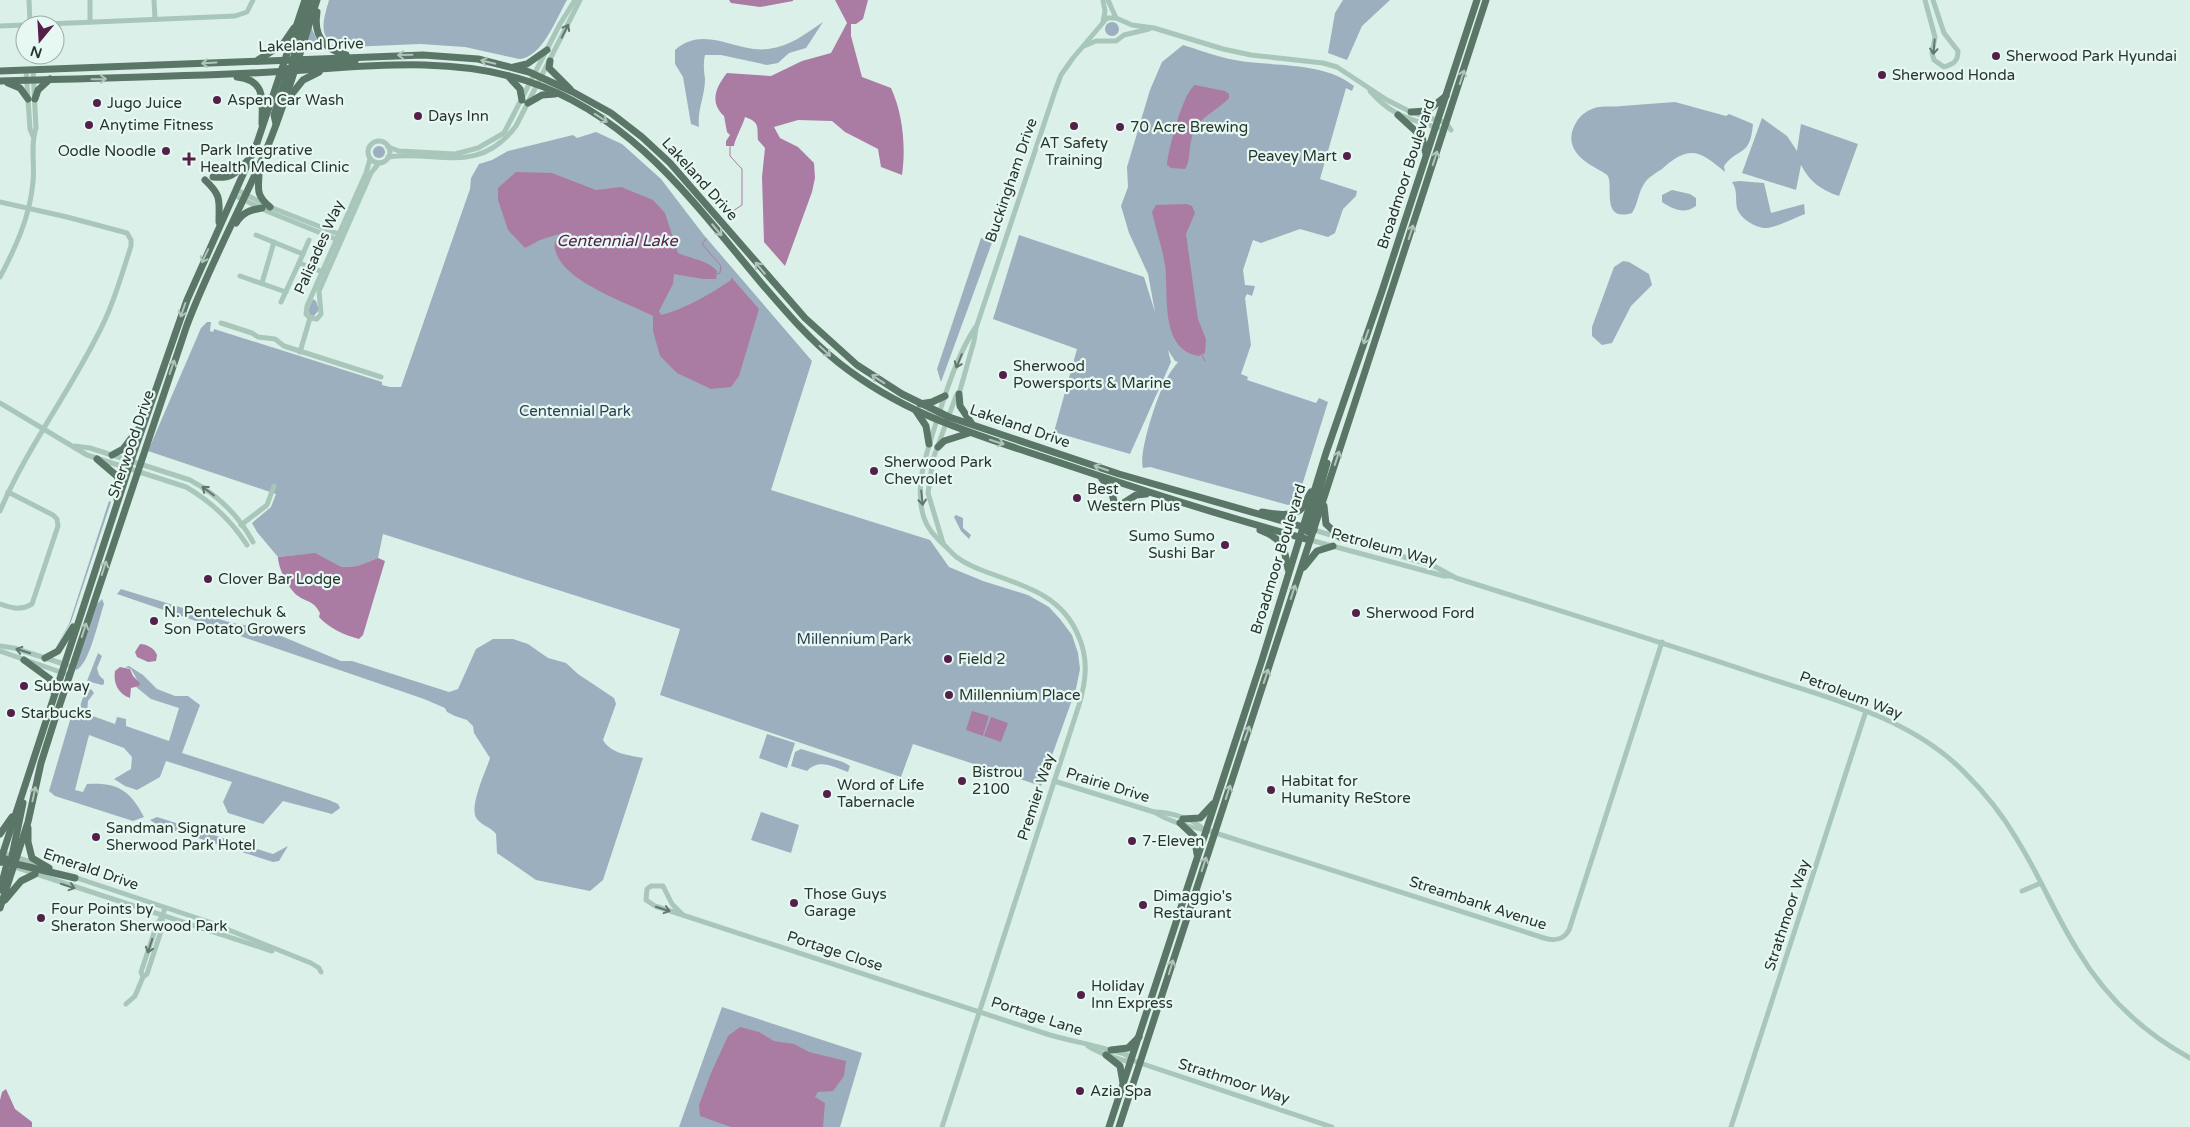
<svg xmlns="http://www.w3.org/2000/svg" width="2190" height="1127" font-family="'Varela Round',sans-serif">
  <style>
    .green { fill: #9cafbe }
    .water { fill: #ab7ca3 }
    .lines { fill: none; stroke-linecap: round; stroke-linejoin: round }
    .stream { stroke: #ab7ca3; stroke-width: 1 }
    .minor { stroke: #a8c7ba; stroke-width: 5 }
    .major { stroke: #5a7667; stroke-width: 7 }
    .oneway { stroke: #62776d }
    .oneway2 { stroke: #afc4bb }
    .poi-dot { fill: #54204a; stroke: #e7f8f3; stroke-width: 2 }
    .labels { text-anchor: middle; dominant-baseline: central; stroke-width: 4.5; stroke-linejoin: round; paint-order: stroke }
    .street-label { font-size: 15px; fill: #28352e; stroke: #e7f8f3 }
    .poi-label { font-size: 15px; fill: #28352e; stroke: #e7f8f3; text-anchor: start }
    .park-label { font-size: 15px; fill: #2d4051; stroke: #e7f8f3 }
    .water-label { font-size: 16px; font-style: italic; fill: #54204a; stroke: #e7f8f3 }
  </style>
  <rect width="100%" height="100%" fill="#dbf0e9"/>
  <g class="green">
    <path d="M329,0H567C556,19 542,58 519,59L465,47L420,44L349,47C316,43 322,25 329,0Z"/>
    <path d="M1343,0H1390L1362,26L1347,60L1328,53L1335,13Z"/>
    <path d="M823,22L806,48L789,53L778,63L767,65L721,55H705C703,64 704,70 705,79C705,96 697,110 699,127L691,124L683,77L675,64V50C705,24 735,53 768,49C791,46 805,34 823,22Z"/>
    <circle cx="1112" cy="29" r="7"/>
    <path d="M311,27L318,42L307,51L304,50Z"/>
    <path d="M1183,45C1200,50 1217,57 1235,60C1272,67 1324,61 1354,86L1352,91L1346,88L1320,179L1357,191L1356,196L1343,209L1335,233L1328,237L1300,229L1261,243L1253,240L1243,270L1245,285L1255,286L1252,296L1247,294L1245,298L1251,345L1241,374L1248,377L1247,380L1316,403L1319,398L1328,402L1299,495L1295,503L1288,505L1150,467L1143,468C1138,453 1158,393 1167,378C1170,372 1174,367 1178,362L1175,361L1168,350L1171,362L1130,454L1054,432L1077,349L993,319L1019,235L1144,277L1155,312L1148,274L1129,233L1121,206L1128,187L1127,167L1150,90L1162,62Z"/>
    <path d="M1675,102L1726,116L1729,114L1753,124C1750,158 1739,146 1724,166L1725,172C1699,150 1689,145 1662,169C1656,173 1648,177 1644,184C1638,193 1638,204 1632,213C1599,223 1615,183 1607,175C1604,172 1598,170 1594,167C1575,156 1564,142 1577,121C1581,114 1591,108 1599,107C1606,106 1614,107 1622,106C1639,105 1657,103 1675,102Z"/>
    <path d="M1762,118L1787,136L1797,151L1801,124L1858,144L1839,196C1821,190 1810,182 1801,165L1796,190L1742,173Z"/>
    <path d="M596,132L622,144L661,179L703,234L812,361L771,490L930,540L949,567L983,581L1028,595L1049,607L1060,619L1072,635L1078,653L1080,669L1076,689L1041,786L913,744L901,777L660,695L680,629L383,534L378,558L357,566L342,567L328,560L308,554L278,557L257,532L252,523L271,507L276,494L148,451L201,328L207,322H211L210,331L213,332L214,329L382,382V385L390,387H401L470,189L471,178L479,164L492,160L508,151L573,135L577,138Z"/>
    <circle cx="379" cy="152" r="6"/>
    <path d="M1739,181L1764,183L1771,213L1804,204L1805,214C1794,218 1780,226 1768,228C1757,229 1740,219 1737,208C1735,198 1738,191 1732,182Z"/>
    <path d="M1672,190L1690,194L1696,198V206C1684,215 1673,209 1662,202V195Z"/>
    <path d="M981,238L993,240L941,382L937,369Z"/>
    <path d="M1623,261L1629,262L1649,274L1652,285L1631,306L1612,343L1602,345L1592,336V327L1614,267Z"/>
    <path d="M313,299L316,301L319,310L314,316L310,315L308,310Z"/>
    <path d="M109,501L111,502L71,622L55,648L69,624Z"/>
    <path d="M956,515L963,518V528L971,535L969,539L961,531L954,517Z"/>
    <path d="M121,589L232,623L262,628L341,661H352L449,692L458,689L476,649L493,639H513L528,644L548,658L566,663L578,674L614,698L616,704L603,740C611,754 629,755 643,758L603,880L590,891L536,880L497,853L496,834C491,827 482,826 477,819C468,808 486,771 490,758L474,733L473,726L467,720L455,716L447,712L445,708L424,699L117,594Z"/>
    <path d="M102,599L104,604C99,618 89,666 76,670L75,668L97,604Z"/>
    <path d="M98,653L102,656L97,668L99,675L104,680V684L102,685L87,681Z"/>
    <path d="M129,666L143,675L157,689L175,696H188L200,705L182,753L329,800L338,804L340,808L332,814L283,801L263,824L228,813L223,802L232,782L166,761L160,777L137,790L125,786L114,779L131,769L132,757L124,748L89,735L75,790L83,792L87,784C117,782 130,790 144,817L133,821L55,796L49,791L73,710L79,713C81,704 82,693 91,689L94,693L88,701L87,714L115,724L117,717L126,719V726L169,741L179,708L151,699L136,687L139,686C138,680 134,674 131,669L125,667Z"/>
    <path d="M767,734L795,743L787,768L759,758Z"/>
    <path d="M801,749L843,762L850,766L848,772C834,767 819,758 807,771L791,766L795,752Z"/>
    <path d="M761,812L799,825L791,853L751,840Z"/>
    <path d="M157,817L273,854L288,846L279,861L273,862L160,826L150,820Z"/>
    <path d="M722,1007L862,1053L840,1127H679Z"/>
  </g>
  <g class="water">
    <path d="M729,0H793V1L760,7L731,3Z"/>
    <path d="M835,0H868L863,19L856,24H851V36L862,77L891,88C903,114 906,147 902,175L881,167L878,149L845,132L832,121L798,120L774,127L780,138L798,147L814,163L815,178L812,192L785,266L764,242L762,177L765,148L758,140C757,127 760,122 745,117C743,125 734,141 734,146H726V141L730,135L727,132L724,116C709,102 716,87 727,73L771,76L802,61L831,53L847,23Z"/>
    <path d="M1195,85L1225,91L1229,94V98C1219,109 1204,115 1196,127C1187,142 1192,160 1185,169L1171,168L1167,165C1168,150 1183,92 1195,85Z"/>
    <path d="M516,172L552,173L596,190L621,187L653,200L665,213L678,253C691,259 708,260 717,271L716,279H703L674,274L673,284L659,311L661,315C681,311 714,292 731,280V277L759,309L739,376L731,387L711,389L677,373L660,356L653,331V316C626,302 561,281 555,249C553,243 557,239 559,234L540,240L525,248L508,230L498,200V188Z"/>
    <path d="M1187,204L1192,206L1195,213L1186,234L1198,319L1206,339L1205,353L1199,356C1159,350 1169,294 1165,265C1162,247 1156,230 1152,212L1156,205Z"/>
    <path d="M315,553L342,567L357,566L378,558L385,561L363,635L359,639C344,635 329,628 319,617L320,613C313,600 308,603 298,596C289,590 278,568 278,557Z"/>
    <path d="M140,644C147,644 154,648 157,655L156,661L148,662L137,657L135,652Z"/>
    <path d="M120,667L130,669L133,676L140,683L139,686L131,688L130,698C118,694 113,683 115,671Z"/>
    <path d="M972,711L989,716L983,736L966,730Z"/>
    <path d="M991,717L1008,723L1001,742L984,736Z"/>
    <path d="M740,1027L759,1032L774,1041L794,1044L809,1052L846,1061L844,1076L833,1091L818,1092L815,1097L825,1103L823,1127H731L700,1116L699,1105L711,1073L728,1036Z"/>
    <path d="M6,1089L15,1109L32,1122V1127H0V1100L2,1092Z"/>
  </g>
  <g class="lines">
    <g class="stream">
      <path d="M730,146V156L742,169V205L730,213"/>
      <path d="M706,239L702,244L721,266L720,273L717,274"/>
      <path d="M1202,355L1205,361"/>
    </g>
    <g class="minor">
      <path d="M29,0L30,24"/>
      <path d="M90,0V22"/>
      <path d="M154,0L155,19"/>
      <path d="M1108,0L1116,18"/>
      <path d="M1925,0L1935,37L1932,53L1934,60L1944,67C1953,64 1958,62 1958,51L1944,33L1933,0"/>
      <path d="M1103,22L1105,11L1103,0"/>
      <path d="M0,26L235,16L247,12L253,0"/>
      <path d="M1084,46L1096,41H1116L1124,35L1149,29"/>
      <path d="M26,70L30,129L33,136"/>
      <path d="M1370,91C1392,116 1407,118 1438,128"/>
      <circle cx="379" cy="152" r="11"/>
      <path d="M388,147L399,151L455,154L478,148L504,133L560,24L575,0"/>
      <path d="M388,157C439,150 478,176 516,126L580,0"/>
      <path d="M237,190L270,207L341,235"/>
      <path d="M234,195L269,212L338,240"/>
      <path d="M0,202L67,217L127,233L131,240V246C121,277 112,309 96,338C66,397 26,450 0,511"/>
      <path d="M256,235L303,254"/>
      <path d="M299,263L309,240"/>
      <path d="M240,276L286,292"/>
      <path d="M0,277C16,247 30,216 33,182C35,164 30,145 36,128L33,70"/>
      <path d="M262,283L274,242"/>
      <path d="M281,302L299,263L323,272"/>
      <path d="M310,318L317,319L321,314L319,291L371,173L379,163"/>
      <path d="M310,318L306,314L307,306L366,173L370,159"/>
      <path d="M221,323L252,333L258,337L275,339L284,346L381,377"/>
      <path d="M300,352L310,318"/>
      <path d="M0,403L87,455L186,487C212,502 231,520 247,545"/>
      <path d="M75,446L90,448L190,480C218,495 238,514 253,542"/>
      <path d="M241,525L267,505L274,486"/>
      <path d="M1314,530L1434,566L1456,578C1554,609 1652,639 1750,672C1823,697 1909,715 1965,773C1984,792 2002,814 2016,838C2039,874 2055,915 2078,951C2105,996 2144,1033 2190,1058"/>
      <path d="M1310,540L1444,576H1452"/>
      <path d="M943,543L928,493L933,459L956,396L959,394L974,341L976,328L1055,91L1061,75L1073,58L1107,18H1116L1132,25L1154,28L1223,49L1251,55L1323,63L1337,67L1387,100L1411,112L1446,123L1451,130"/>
      <path d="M0,604C12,608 20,611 32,604L58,526L57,519L53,515L8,492"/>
      <path d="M0,646L14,648L67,665"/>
      <path d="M0,651L69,675"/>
      <path d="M1054,781L1154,812C1170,822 1188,827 1206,830L1544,938C1554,941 1563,941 1569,930L1662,642"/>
      <path d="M1155,812C1169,812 1194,819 1203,829"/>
      <path d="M0,852L40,865"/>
      <path d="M12,866L272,951"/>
      <path d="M74,877L209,922L311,963L319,968L321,972"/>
      <path d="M2022,891L2041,883"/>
      <path d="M683,915L672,904L663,886H651L647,889L646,900L655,906L1050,1035C1076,1042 1102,1047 1127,1055L1129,1059L1140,1063L1332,1127"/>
      <path d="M143,977L141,972L157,924L162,917L165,908"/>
      <path d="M126,1004L135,996L143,977L147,974L163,925L162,917"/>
      <path d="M1088,1046C1099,1054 1113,1057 1126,1061L1129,1059"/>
      <path d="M942,1127L1079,705C1086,681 1089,659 1078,635C1062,596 1025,586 989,573C978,569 967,565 958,558C953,555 949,549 944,545C936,537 928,530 924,518C914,488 926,455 935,426C945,395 957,355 975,328"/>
      <path d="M1731,1127L1866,711"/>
    </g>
    <g class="major">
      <path d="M317,12C313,36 324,49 346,55"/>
      <path d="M258,60L283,44L294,28"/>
      <path d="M550,61L549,68L570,89"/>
      <path d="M292,63L310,0"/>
      <path d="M294,66L355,61"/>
      <path d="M514,67L527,64L547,50"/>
      <path d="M0,71L423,55L478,59L529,72L573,92L611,113L642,137L670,163L805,318L857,365L902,394L949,417L1119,474L1314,530"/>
      <path d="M508,76L520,89L522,100"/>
      <path d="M237,77C267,80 262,102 262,124"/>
      <path d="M0,81C90,78 181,77 271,72C355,68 445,54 527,81C632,115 694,203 762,284C786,312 810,340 839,363C906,416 978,435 1058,462C1141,490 1225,517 1310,540"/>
      <path d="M8,83L20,88L28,99"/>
      <path d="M35,99L38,90L50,79"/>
      <path d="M287,100L303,80L319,72"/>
      <path d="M528,103L542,95L555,94"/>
      <path d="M1411,112L1427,111L1446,96"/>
      <path d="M1398,115L1422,137L1426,154"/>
      <path d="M276,124L274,115L289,68"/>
      <path d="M259,167C260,186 253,193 270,207"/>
      <path d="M213,177C231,179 235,174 247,161"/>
      <path d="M205,180C222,196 219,200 219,222"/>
      <path d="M236,223C243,212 250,210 262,208"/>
      <path d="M959,394L960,406L972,424"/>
      <path d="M920,404L932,402L945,396"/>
      <path d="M916,411L926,426L929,444"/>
      <path d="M938,447L944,441L969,433"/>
      <path d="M112,455L123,449L139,428"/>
      <path d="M97,459L118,477L117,499"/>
      <path d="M1102,479L1110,488L1114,501"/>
      <path d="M1122,504L1136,495L1146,494"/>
      <path d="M1324,506L1326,524L1341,538"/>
      <path d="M1262,512C1274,514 1289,517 1300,510C1305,506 1307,498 1311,492"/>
      <path d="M1260,530C1283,539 1284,546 1288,569"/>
      <path d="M1308,532L1327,463"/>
      <path d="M1304,567L1317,551L1333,546"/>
      <path d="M45,658L58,651L73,627"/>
      <path d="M24,660L50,679L53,691"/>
      <path d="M1183,819L1200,818L1213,804"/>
      <path d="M1180,823L1194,836L1197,854"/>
      <path d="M28,828V842L32,858L49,868"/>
      <path d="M0,834L12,817"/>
      <path d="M0,862L133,455L187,300L257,143L305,0"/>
      <path d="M0,862L12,863L75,878"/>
      <path d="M13,864L12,856L23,803"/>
      <path d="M0,890L7,864L6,859"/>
      <path d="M5,900L21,881L35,874"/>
      <path d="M0,908L28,822L41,763L54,722L187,325C210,264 241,208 267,148C287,100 301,49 317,0"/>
      <path d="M1111,1050L1128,1048L1139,1037"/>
      <path d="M1106,1055L1120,1066L1123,1083"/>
      <path d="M1109,1127L1262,660L1326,453L1382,291L1477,0"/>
      <path d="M1119,1127L1486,0"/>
    </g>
  </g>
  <defs><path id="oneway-shaft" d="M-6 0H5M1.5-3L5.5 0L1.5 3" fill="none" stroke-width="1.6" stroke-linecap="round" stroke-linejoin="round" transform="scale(1.25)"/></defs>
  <g class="oneway">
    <use href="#oneway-shaft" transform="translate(565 31) rotate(-63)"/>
    <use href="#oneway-shaft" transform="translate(1934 47) rotate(95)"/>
    <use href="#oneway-shaft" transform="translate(959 361) rotate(112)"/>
    <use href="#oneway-shaft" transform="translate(208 491) rotate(-143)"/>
    <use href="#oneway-shaft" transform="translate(922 498) rotate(84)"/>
    <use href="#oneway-shaft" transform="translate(23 651) rotate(-162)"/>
    <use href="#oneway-shaft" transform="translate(68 886) rotate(18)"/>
    <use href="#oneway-shaft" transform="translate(663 909) rotate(18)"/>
    <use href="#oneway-shaft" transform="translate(150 946) rotate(108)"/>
  </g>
  <g class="oneway2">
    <use href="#oneway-shaft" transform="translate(405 55) rotate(179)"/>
    <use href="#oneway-shaft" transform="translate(488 62) rotate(-166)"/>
    <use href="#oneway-shaft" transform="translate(209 63) rotate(177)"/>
    <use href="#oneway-shaft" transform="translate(1462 77) rotate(-72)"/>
    <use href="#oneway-shaft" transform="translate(99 79) rotate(-1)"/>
    <use href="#oneway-shaft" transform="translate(601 118) rotate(33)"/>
    <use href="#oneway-shaft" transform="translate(1435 158) rotate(-72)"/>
    <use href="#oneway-shaft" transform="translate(717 230) rotate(50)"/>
    <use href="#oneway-shaft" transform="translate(1411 232) rotate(-72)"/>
    <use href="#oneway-shaft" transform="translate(205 256) rotate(115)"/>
    <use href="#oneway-shaft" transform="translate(760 268) rotate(-130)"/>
    <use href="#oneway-shaft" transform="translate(183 310) rotate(109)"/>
    <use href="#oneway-shaft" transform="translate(1366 337) rotate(109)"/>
    <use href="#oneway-shaft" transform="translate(825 351) rotate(43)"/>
    <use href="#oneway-shaft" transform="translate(172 367) rotate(-71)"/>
    <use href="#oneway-shaft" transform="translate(878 379) rotate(-147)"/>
    <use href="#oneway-shaft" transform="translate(997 442) rotate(18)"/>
    <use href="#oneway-shaft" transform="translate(1337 458) rotate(-72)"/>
    <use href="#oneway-shaft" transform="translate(1101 468) rotate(-161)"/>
    <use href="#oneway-shaft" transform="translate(104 568) rotate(-72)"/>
    <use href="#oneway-shaft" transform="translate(1293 592) rotate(-72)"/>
    <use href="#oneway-shaft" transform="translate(84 630) rotate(-72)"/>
    <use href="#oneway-shaft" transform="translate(1266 676) rotate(-72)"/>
    <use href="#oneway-shaft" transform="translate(1247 733) rotate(-71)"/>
    <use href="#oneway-shaft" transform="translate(1228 792) rotate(-72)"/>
    <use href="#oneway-shaft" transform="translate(34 794) rotate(-78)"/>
    <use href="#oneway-shaft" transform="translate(1204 864) rotate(-72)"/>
    <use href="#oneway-shaft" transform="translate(1171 967) rotate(-73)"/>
  </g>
  <g class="poi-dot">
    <circle cx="1996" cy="56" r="5"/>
    <circle cx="1882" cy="75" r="5"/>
    <circle cx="217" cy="100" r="5"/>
    <circle cx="97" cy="103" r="5"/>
    <circle cx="418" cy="116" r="5"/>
    <circle cx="89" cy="125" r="5"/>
    <circle cx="1074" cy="126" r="5"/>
    <circle cx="1120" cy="127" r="5"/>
    <circle cx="166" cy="151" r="5"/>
    <circle cx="1347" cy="156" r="5"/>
    <path d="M186.5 151.5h5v5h5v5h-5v5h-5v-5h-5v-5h5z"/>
    <circle cx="1003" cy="375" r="5"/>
    <circle cx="874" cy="471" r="5"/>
    <circle cx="1077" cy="498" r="5"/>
    <circle cx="1225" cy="545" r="5"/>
    <circle cx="208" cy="579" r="5"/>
    <circle cx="1356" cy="613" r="5"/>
    <circle cx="154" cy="621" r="5"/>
    <circle cx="948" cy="659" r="5"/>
    <circle cx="24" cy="686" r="5"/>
    <circle cx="949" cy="695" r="5"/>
    <circle cx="11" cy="713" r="5"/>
    <circle cx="962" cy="781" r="5"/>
    <circle cx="1271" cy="790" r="5"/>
    <circle cx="827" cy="794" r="5"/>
    <circle cx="96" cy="837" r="5"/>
    <circle cx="1132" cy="841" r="5"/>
    <circle cx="794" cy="903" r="5"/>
    <circle cx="1143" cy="905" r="5"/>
    <circle cx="41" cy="918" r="5"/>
    <circle cx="1081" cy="995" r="5"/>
    <circle cx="1080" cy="1091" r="5"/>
  </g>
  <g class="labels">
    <g class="street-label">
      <text transform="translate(311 45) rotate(-2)">Lakeland Drive</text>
      <text transform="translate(1406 174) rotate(-72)">Broadmoor Boulevard</text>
      <text transform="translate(700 179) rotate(48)">Lakeland Drive</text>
      <text transform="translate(1011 180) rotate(-71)">Buckingham Drive</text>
      <text transform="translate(319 247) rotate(-66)">Palisades Way</text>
      <text transform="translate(1020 426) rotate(19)">Lakeland Drive</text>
      <text transform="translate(131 444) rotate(-71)">Sherwood Drive</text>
      <text transform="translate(1384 547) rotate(15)">Petroleum Way</text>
      <text transform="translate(1278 559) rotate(-73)">Broadmoor Boulevard</text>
      <text transform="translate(1851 695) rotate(21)">Petroleum Way</text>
      <text transform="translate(1108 785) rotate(17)">Prairie Drive</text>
      <text transform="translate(1036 797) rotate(-72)">Premier Way</text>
      <text transform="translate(91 869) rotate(19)">Emerald Drive</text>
      <text transform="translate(1478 903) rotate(18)">Streambank Avenue</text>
      <text transform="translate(1787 915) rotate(-72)">Strathmoor Way</text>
      <text transform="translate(835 951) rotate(18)">Portage Close</text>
      <text transform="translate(1037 1016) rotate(18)">Portage Lane</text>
      <text transform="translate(1234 1081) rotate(18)">Strathmoor Way</text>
    </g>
    <g class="poi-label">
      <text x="2006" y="56">Sherwood Park Hyundai</text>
      <text x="1892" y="75">Sherwood Honda</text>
      <text x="227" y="100">Aspen Car Wash</text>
      <text x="107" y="103">Jugo Juice</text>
      <text x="428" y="116">Days Inn</text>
      <text x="99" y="125">Anytime Fitness</text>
      <text x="1130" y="127">70 Acre Brewing</text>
      <text x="1074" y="143" text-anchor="middle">AT Safety<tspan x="1074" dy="17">Training</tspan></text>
      <text x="200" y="150">Park Integrative<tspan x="200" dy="17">Health Medical Clinic</tspan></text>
      <text x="156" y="151" text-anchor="end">Oodle Noodle</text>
      <text x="1337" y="156" text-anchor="end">Peavey Mart</text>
      <text x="1013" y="366">Sherwood<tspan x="1013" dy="17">Powersports &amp; Marine</tspan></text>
      <text x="884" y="462">Sherwood Park<tspan x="884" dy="17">Chevrolet</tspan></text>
      <text x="1087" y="489">Best<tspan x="1087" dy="17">Western Plus</tspan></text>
      <text x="1215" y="536" text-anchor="end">Sumo Sumo<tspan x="1215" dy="17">Sushi Bar</tspan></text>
      <text x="218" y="579">Clover Bar Lodge</text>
      <text x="164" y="612">N. Pentelechuk &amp;<tspan x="164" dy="17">Son Potato Growers</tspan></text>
      <text x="1366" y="613">Sherwood Ford</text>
      <text x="958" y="659">Field 2</text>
      <text x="34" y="686">Subway</text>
      <text x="959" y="695">Millennium Place</text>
      <text x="21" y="713">Starbucks</text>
      <text x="972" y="772">Bistrou<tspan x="972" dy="17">2100</tspan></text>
      <text x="1281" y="781">Habitat for<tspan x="1281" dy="17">Humanity ReStore</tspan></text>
      <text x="837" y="785">Word of Life<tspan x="837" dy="17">Tabernacle</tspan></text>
      <text x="106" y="828">Sandman Signature<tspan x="106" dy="17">Sherwood Park Hotel</tspan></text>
      <text x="1142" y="841">7-Eleven</text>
      <text x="804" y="894">Those Guys<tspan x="804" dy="17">Garage</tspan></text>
      <text x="1153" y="896">Dimaggio's<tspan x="1153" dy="17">Restaurant</tspan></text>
      <text x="51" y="909">Four Points by<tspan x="51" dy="17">Sheraton Sherwood Park</tspan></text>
      <text x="1091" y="986">Holiday<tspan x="1091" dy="17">Inn Express</tspan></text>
      <text x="1090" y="1091">Azia Spa</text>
    </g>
    <g class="park-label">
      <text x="575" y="411">Centennial Park</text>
      <text x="854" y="639">Millennium Park</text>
    </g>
    <g class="water-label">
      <text x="617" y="241">Centennial Lake</text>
    </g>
  </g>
  <g transform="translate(40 40) rotate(198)"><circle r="24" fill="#e7f8f3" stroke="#9baaa4"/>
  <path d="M0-4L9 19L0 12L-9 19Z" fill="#54204a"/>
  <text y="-8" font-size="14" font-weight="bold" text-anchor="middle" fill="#28352e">N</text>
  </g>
</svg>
